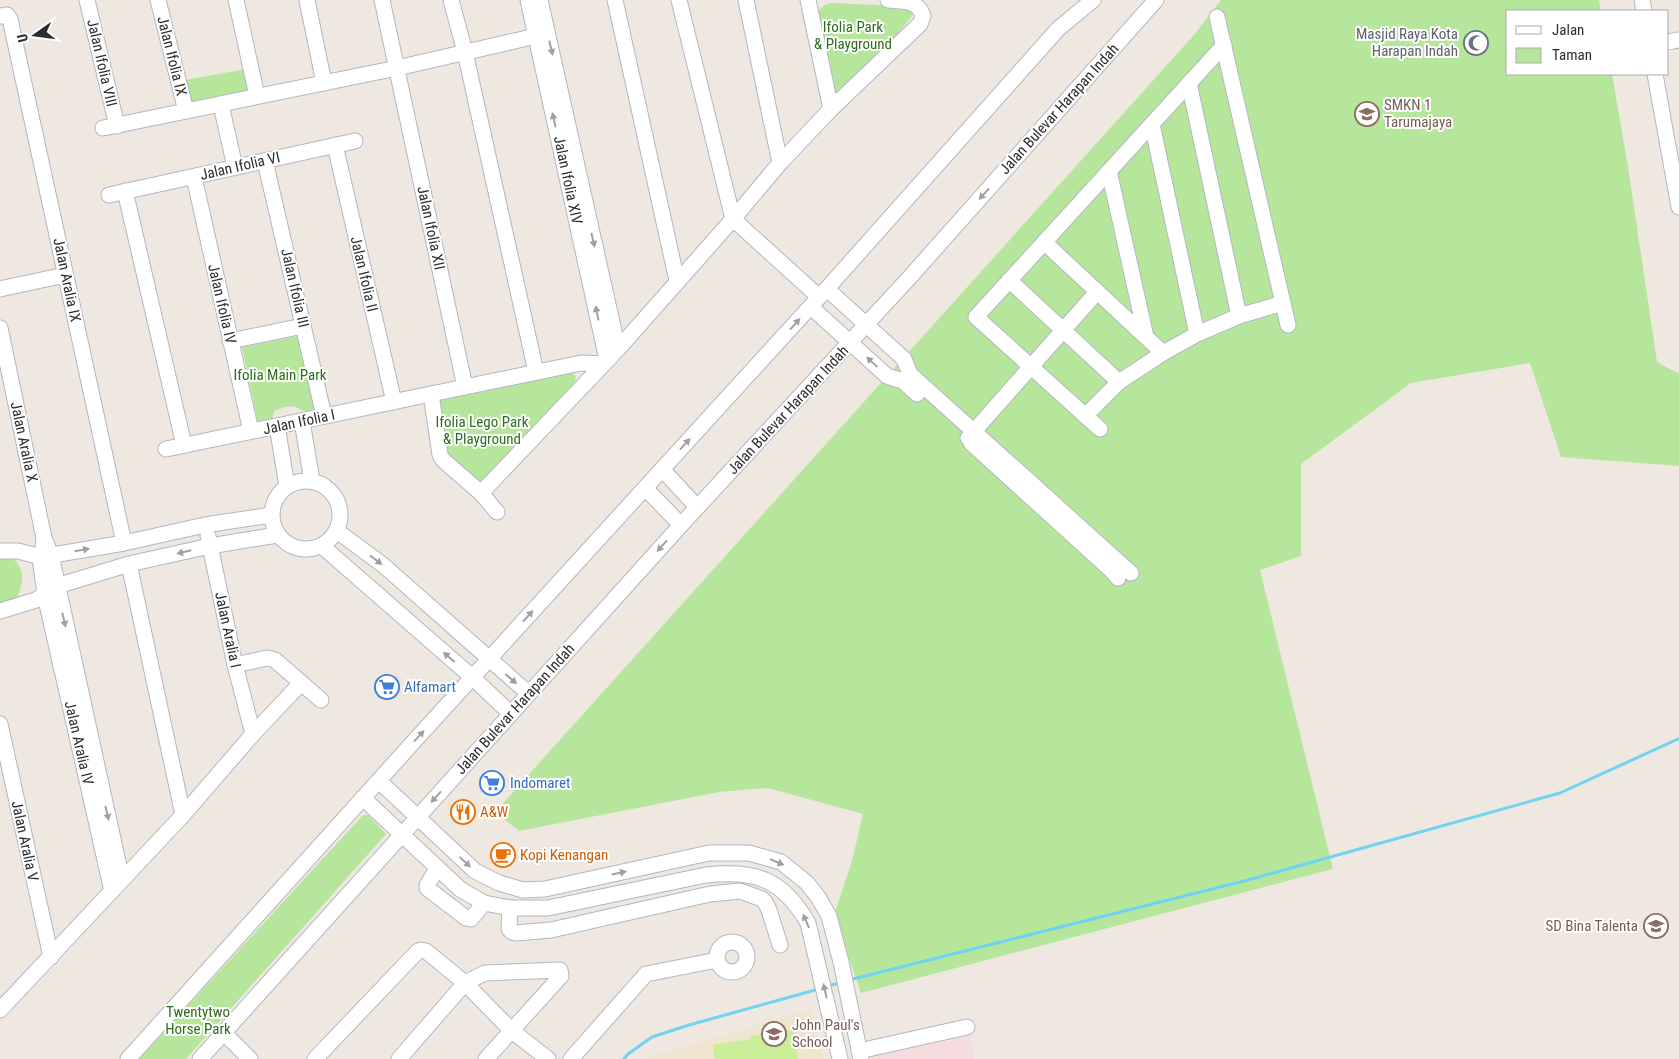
<svg xmlns="http://www.w3.org/2000/svg" width="1679" height="1059" font-family="'Roboto Condensed',sans-serif">
  <style>
    .education { fill: #f0e5cf }
    .medical { fill: #f5dddf }
    .green { fill: #b6e69b }
    .pitch { fill: #caed97 }
    .lines { fill: none; stroke-linecap: round; stroke-linejoin: round }
    .stream { stroke: #71d2f2; stroke-width: 3 }
    .minor-casing { stroke: #b3b6c1; stroke-width: 17 }
    .minor { stroke: #fff; stroke-width: 15 }
    .oneway { fill: #a0a0a0 }
    .labels { text-anchor: middle; dominant-baseline: central; stroke-width: 4; stroke-linejoin: round; paint-order: stroke }
    .park-label { font-size: 15px; fill: #2c6e19; stroke: #fff }
    .worship-label { font-size: 15px; fill: #5b616d; stroke: #fff; text-anchor: end }
    .street-label { font-size: 15px; fill: #2d2d2d; stroke: #fff }
    .education-label { font-size: 15px; fill: #785e54; stroke: #fff; text-anchor: start }
    .shop-label { font-size: 15px; fill: #366cbe; stroke: #fff; text-anchor: start }
    .food-label { font-size: 15px; fill: #c56008; stroke: #fff; text-anchor: start }
  </style>
  <rect width="100%" height="100%" fill="#efe8e0"/>
  <path class="education" d="M812,1009L824,1059H647V1058Z"/>
  <path class="medical" d="M970,1036L975,1059H874L873,1057Z"/>
  <g class="green">
    <path d="M1221,0H1599L1601,11H1508V74H1612L1628,167L1657,362L1679,374V466L1561,457L1530,363L1411,383L1301,464V556L1260,570L1333,869L861,993L834,915L852,861L863,814L768,788L719,792L519,831L495,812L1194,35Z"/>
    <path d="M832,3L899,6L911,9L912,16L888,46L837,95L832,90L817,16C820,7 823,5 832,3Z"/>
    <path d="M246,69L251,93L191,106L185,80Z"/>
    <path d="M304,335L322,412L308,415C296,404 289,404 274,411L272,420L258,423L242,347Z"/>
    <path d="M571,372L576,376L575,384L480,487L449,457L438,401L523,380Z"/>
    <path d="M0,552C23,560 26,575 18,596L6,603L0,605Z"/>
    <path d="M363,815H368L386,834L186,1059H139Z"/>
  </g>
  <path class="pitch" d="M793,1030L798,1059H715L713,1045L751,1039V1036Z"/>
  <g class="lines">
    <g class="stream">
      <path d="M849,980L1248,880L1560,793L1678,739"/>
      <path d="M827,986L840,983"/>
      <path d="M624,1059L628,1054L652,1037L689,1025L819,989"/>
    </g>
    <defs>
      <g id="minor">
        <path d="M87,0L117,126"/>
        <path d="M158,0L186,111"/>
        <path d="M236,0L257,96"/>
        <path d="M307,0L324,83"/>
        <path d="M382,0L465,387"/>
        <path d="M451,0L465,52L536,372"/>
        <path d="M528,0L607,360"/>
        <path d="M540,0L618,349"/>
        <path d="M615,0L677,281"/>
        <path d="M679,0L733,219L819,297"/>
        <path d="M746,0L780,163"/>
        <path d="M808,0L831,109"/>
        <path d="M1642,0L1644,11"/>
        <path d="M0,16L7,15L10,19L124,543"/>
        <path d="M1217,17L1288,325"/>
        <path d="M1668,42L1679,40"/>
        <path d="M1655,74L1679,207"/>
        <path d="M1189,83L1239,316"/>
        <path d="M221,105L235,167"/>
        <path d="M1152,124L1197,334"/>
        <path d="M103,128L397,68L536,36"/>
        <path d="M335,145L394,402"/>
        <path d="M265,161L324,416"/>
        <path d="M1109,171L1146,337"/>
        <path d="M194,177L251,431"/>
        <path d="M125,191L184,445"/>
        <path d="M109,195L355,141"/>
        <path d="M1044,242L1163,353"/>
        <path d="M1009,280L1119,382"/>
        <path d="M0,289L65,275"/>
        <path d="M827,289L904,359L910,374L1131,573"/>
        <path d="M811,307L887,376L903,381L917,394"/>
        <path d="M0,328L44,538L51,555L122,880"/>
        <path d="M230,341L303,326"/>
        <path d="M1085,416L1119,382L1163,353L1197,334L1239,316L1283,303"/>
        <path d="M302,421L312,481"/>
        <path d="M277,426L287,486"/>
        <path d="M1100,429L976,317L1224,45"/>
        <path d="M968,438L1097,292"/>
        <path d="M971,443L1112,571L1118,578"/>
        <path d="M166,449L431,394"/>
        <path d="M662,469L697,507"/>
        <circle cx="306" cy="515" r="34"/>
        <path d="M645,488L681,525"/>
        <path d="M481,493L618,349L733,219L780,163L831,109L920,24L923,16C918,0 903,1 888,0"/>
        <path d="M497,512L481,493L443,460L440,455L431,394L581,363L603,364"/>
        <path d="M337,531L383,565L528,693"/>
        <path d="M208,536L235,665L253,734"/>
        <path d="M44,538L41,565L45,595L112,891"/>
        <path d="M322,546L472,677L510,713"/>
        <path d="M0,551H18L41,557L124,543L205,525L271,515"/>
        <path d="M129,564L183,815"/>
        <path d="M0,611L36,600L57,586L129,564L210,546L277,535"/>
        <path d="M235,665L267,658L275,660L321,700"/>
        <path d="M0,724L51,957"/>
        <path d="M379,781L475,871L499,883L523,890L545,889L709,853H749L781,862L807,883L818,897L829,916L841,962L861,1059"/>
        <path d="M363,798L460,889L484,903L510,908H548L706,875C755,870 782,878 808,923L840,1059"/>
        <path d="M437,869L427,885V888L466,918L471,919L484,903"/>
        <path d="M510,908L509,929L512,932L516,933L551,930L710,894L740,891L762,899L765,902L769,910L780,945"/>
        <circle cx="732" cy="957" r="15"/>
        <path d="M0,1010L183,815L253,734L301,683"/>
        <path d="M224,1033L250,1059"/>
        <path d="M859,1051L967,1027"/>
        <path d="M128,1059L417,738L831,284L1058,29L1093,0"/>
        <path d="M200,1059L681,525L910,277L1156,0"/>
        <path d="M315,1059L418,951L421,950L426,951L465,983L512,1031L548,1059"/>
        <path d="M399,1059L465,983L485,973L560,970L561,976L486,1059"/>
        <path d="M571,1059L646,974L717,960"/>
      </g>
    </defs>
    <use href="#minor" class="minor-casing"/>
    <use href="#minor" class="minor"/>
  </g>
  <defs><path id="oneway-solid" d="M-6-.8H1V-3.2L6.5 0L1 3.2V.8H-6Z" transform="scale(1.25)"/></defs>
  <g class="oneway">
    <use href="#oneway-solid" transform="translate(551 48) rotate(77)"/>
    <use href="#oneway-solid" transform="translate(554 120) rotate(-102)"/>
    <use href="#oneway-solid" transform="translate(984 194) rotate(132)"/>
    <use href="#oneway-solid" transform="translate(593 240) rotate(77)"/>
    <use href="#oneway-solid" transform="translate(597 313) rotate(-102)"/>
    <use href="#oneway-solid" transform="translate(795 324) rotate(-48)"/>
    <use href="#oneway-solid" transform="translate(872 362) rotate(-137)"/>
    <use href="#oneway-solid" transform="translate(685 444) rotate(-48)"/>
    <use href="#oneway-solid" transform="translate(662 546) rotate(132)"/>
    <use href="#oneway-solid" transform="translate(82 550) rotate(-10)"/>
    <use href="#oneway-solid" transform="translate(184 552) rotate(167)"/>
    <use href="#oneway-solid" transform="translate(376 560) rotate(37)"/>
    <use href="#oneway-solid" transform="translate(528 616) rotate(-48)"/>
    <use href="#oneway-solid" transform="translate(64 620) rotate(77)"/>
    <use href="#oneway-solid" transform="translate(449 657) rotate(-139)"/>
    <use href="#oneway-solid" transform="translate(511 679) rotate(41)"/>
    <use href="#oneway-solid" transform="translate(419 736) rotate(-48)"/>
    <use href="#oneway-solid" transform="translate(436 797) rotate(132)"/>
    <use href="#oneway-solid" transform="translate(107 813) rotate(77)"/>
    <use href="#oneway-solid" transform="translate(465 862) rotate(43)"/>
    <use href="#oneway-solid" transform="translate(777 862) rotate(23)"/>
    <use href="#oneway-solid" transform="translate(619 873) rotate(-12)"/>
    <use href="#oneway-solid" transform="translate(806 921) rotate(-114)"/>
    <use href="#oneway-solid" transform="translate(825 991) rotate(-103)"/>
  </g>
  <defs>
    <symbol id="mosque-ring" viewBox="-11 -11 22 22"><circle r="9.5" fill="#fff" stroke="#6b7280" stroke-width="1.5"/><path d="M3.5-4.9A6 6 0 1 0 3.5 4.9A5 5 0 1 1 3.5-4.9Z" fill="#6b7280"/></symbol>
    <symbol id="school-ring" viewBox="-11 -11 22 22"><circle r="9.5" fill="#fff" stroke="#8d6e63" stroke-width="1.5"/><path d="M0-5L7-2L0 1L-7-2ZM-4 1L0 2.5L4 1V4Q0 6-4 4Z" fill="#8d6e63"/></symbol>
    <symbol id="supermarket-ring" viewBox="-11 -11 22 22"><circle r="9.5" fill="#fff" stroke="#3f7fe0" stroke-width="1.5"/><path d="M-6-5.5h2.5l.6 2H6L4.5 2H-2.5L-4.4-4H-6ZM-1.5 3.2a1.3 1.3 0 1 0 .1 0ZM3 3.2a1.3 1.3 0 1 0 .1 0Z" fill="#3f7fe0"/></symbol>
    <symbol id="restaurant-ring" viewBox="-11 -11 22 22"><circle r="9.5" fill="#fff" stroke="#e8710a" stroke-width="1.5"/><path d="M-5-6h1v4h1v-4h1v4h1v-4h1v5L-1.5 .5V6h-2V.5L-5-1ZM5-6V6H3V1.5H1.5Q1.5-4 5-6Z" fill="#e8710a"/></symbol>
    <symbol id="cafe-ring" viewBox="-11 -11 22 22"><circle r="9.5" fill="#fff" stroke="#e8710a" stroke-width="1.5"/><path d="M-5.5-4.5H6V0H3Q3 3.5 0 3.5H-2.5Q-5.5 3.5-5.5 0ZM3-3.2v2h1.7v-2ZM-6 4.5H4V6H-6Z" fill="#e8710a"/></symbol>
  </defs>
  <g fill-rule="evenodd">
    <use href="#mosque-ring" x="1462" y="29" width="28" height="28"/>
    <use href="#school-ring" x="1353" y="100" width="28" height="28"/>
    <use href="#supermarket-ring" x="373" y="673" width="28" height="28"/>
    <use href="#supermarket-ring" x="478" y="769" width="28" height="28"/>
    <use href="#restaurant-ring" x="449" y="798" width="28" height="28"/>
    <use href="#cafe-ring" x="489" y="841" width="28" height="28"/>
    <use href="#school-ring" x="1642" y="912" width="28" height="28"/>
    <use href="#school-ring" x="760" y="1020" width="28" height="28"/>
  </g>
  <g class="labels">
    <g class="park-label">
      <text x="853" y="27">Ifolia Park<tspan x="853" dy="17">&amp; Playground</tspan></text>
      <text x="280" y="375">Ifolia Main Park</text>
      <text x="482" y="422">Ifolia Lego Park<tspan x="482" dy="17">&amp; Playground</tspan></text>
      <text x="198" y="1012">Twentytwo<tspan x="198" dy="17">Horse Park</tspan></text>
    </g>
    <g class="worship-label">
      <text x="1458" y="34">Masjid Raya Kota<tspan x="1458" dy="17">Harapan Indah</tspan></text>
    </g>
    <g class="street-label">
      <text transform="translate(172 56) rotate(76)">Jalan Ifolia IX</text>
      <text transform="translate(102 63) rotate(77)">Jalan Ifolia VIII</text>
      <text transform="translate(1059 109) rotate(-48)">Jalan Bulevar Harapan Indah</text>
      <text transform="translate(240 166) rotate(-13)">Jalan Ifolia VI</text>
      <text transform="translate(568 180) rotate(78)">Jalan Ifolia XIV</text>
      <text transform="translate(431 228) rotate(78)">Jalan Ifolia XII</text>
      <text transform="translate(364 274) rotate(77)">Jalan Ifolia II</text>
      <text transform="translate(67 280) rotate(78)">Jalan Aralia IX</text>
      <text transform="translate(295 288) rotate(77)">Jalan Ifolia III</text>
      <text transform="translate(222 304) rotate(77)">Jalan Ifolia IV</text>
      <text transform="translate(788 410) rotate(-47)">Jalan Bulevar Harapan Indah</text>
      <text transform="translate(299 422) rotate(-12)">Jalan Ifolia I</text>
      <text transform="translate(24 442) rotate(78)">Jalan Aralia X</text>
      <text transform="translate(228 630) rotate(78)">Jalan Aralia I</text>
      <text transform="translate(515 709) rotate(-48)">Jalan Bulevar Harapan Indah</text>
      <text transform="translate(79 743) rotate(77)">Jalan Aralia IV</text>
      <text transform="translate(25 841) rotate(78)">Jalan Aralia V</text>
    </g>
    <g class="education-label">
      <text x="1384" y="105">SMKN 1<tspan x="1384" dy="17">Tarumajaya</tspan></text>
      <text x="1638" y="926" text-anchor="end">SD Bina Talenta</text>
      <text x="792" y="1025">John Paul's<tspan x="792" dy="17">School</tspan></text>
    </g>
    <g class="shop-label">
      <text x="404" y="687">Alfamart</text>
      <text x="510" y="783">Indomaret</text>
    </g>
    <g class="food-label">
      <text x="480" y="812">A&amp;W</text>
      <text x="520" y="855">Kopi Kenangan</text>
    </g>
  </g>
  <rect x="1506" y="10" width="162" height="65" fill="#ffffff" stroke="#ababab"/>
  <rect x="1516" y="26" width="25" height="8" fill="#ffffff" stroke="#ababab"/>
  <text x="1552" y="35" font-size="15" fill="#2d2d2d">Jalan</text>
  <rect x="1516" y="48" width="25" height="15" fill="#b6e69b" stroke="#ababab"/>
  <text x="1552" y="60" font-size="15" fill="#2d2d2d">Taman</text>
  <g transform="translate(35 35) rotate(256)" stroke="#ffffff" stroke-width="4" paint-order="stroke">
  <path d="M0-4L9 19L0 12L-9 19Z" fill="#2d2d2d"/>
  <text y="-8" font-size="14" font-weight="bold" text-anchor="middle" fill="#2d2d2d">U</text>
  </g>
</svg>
